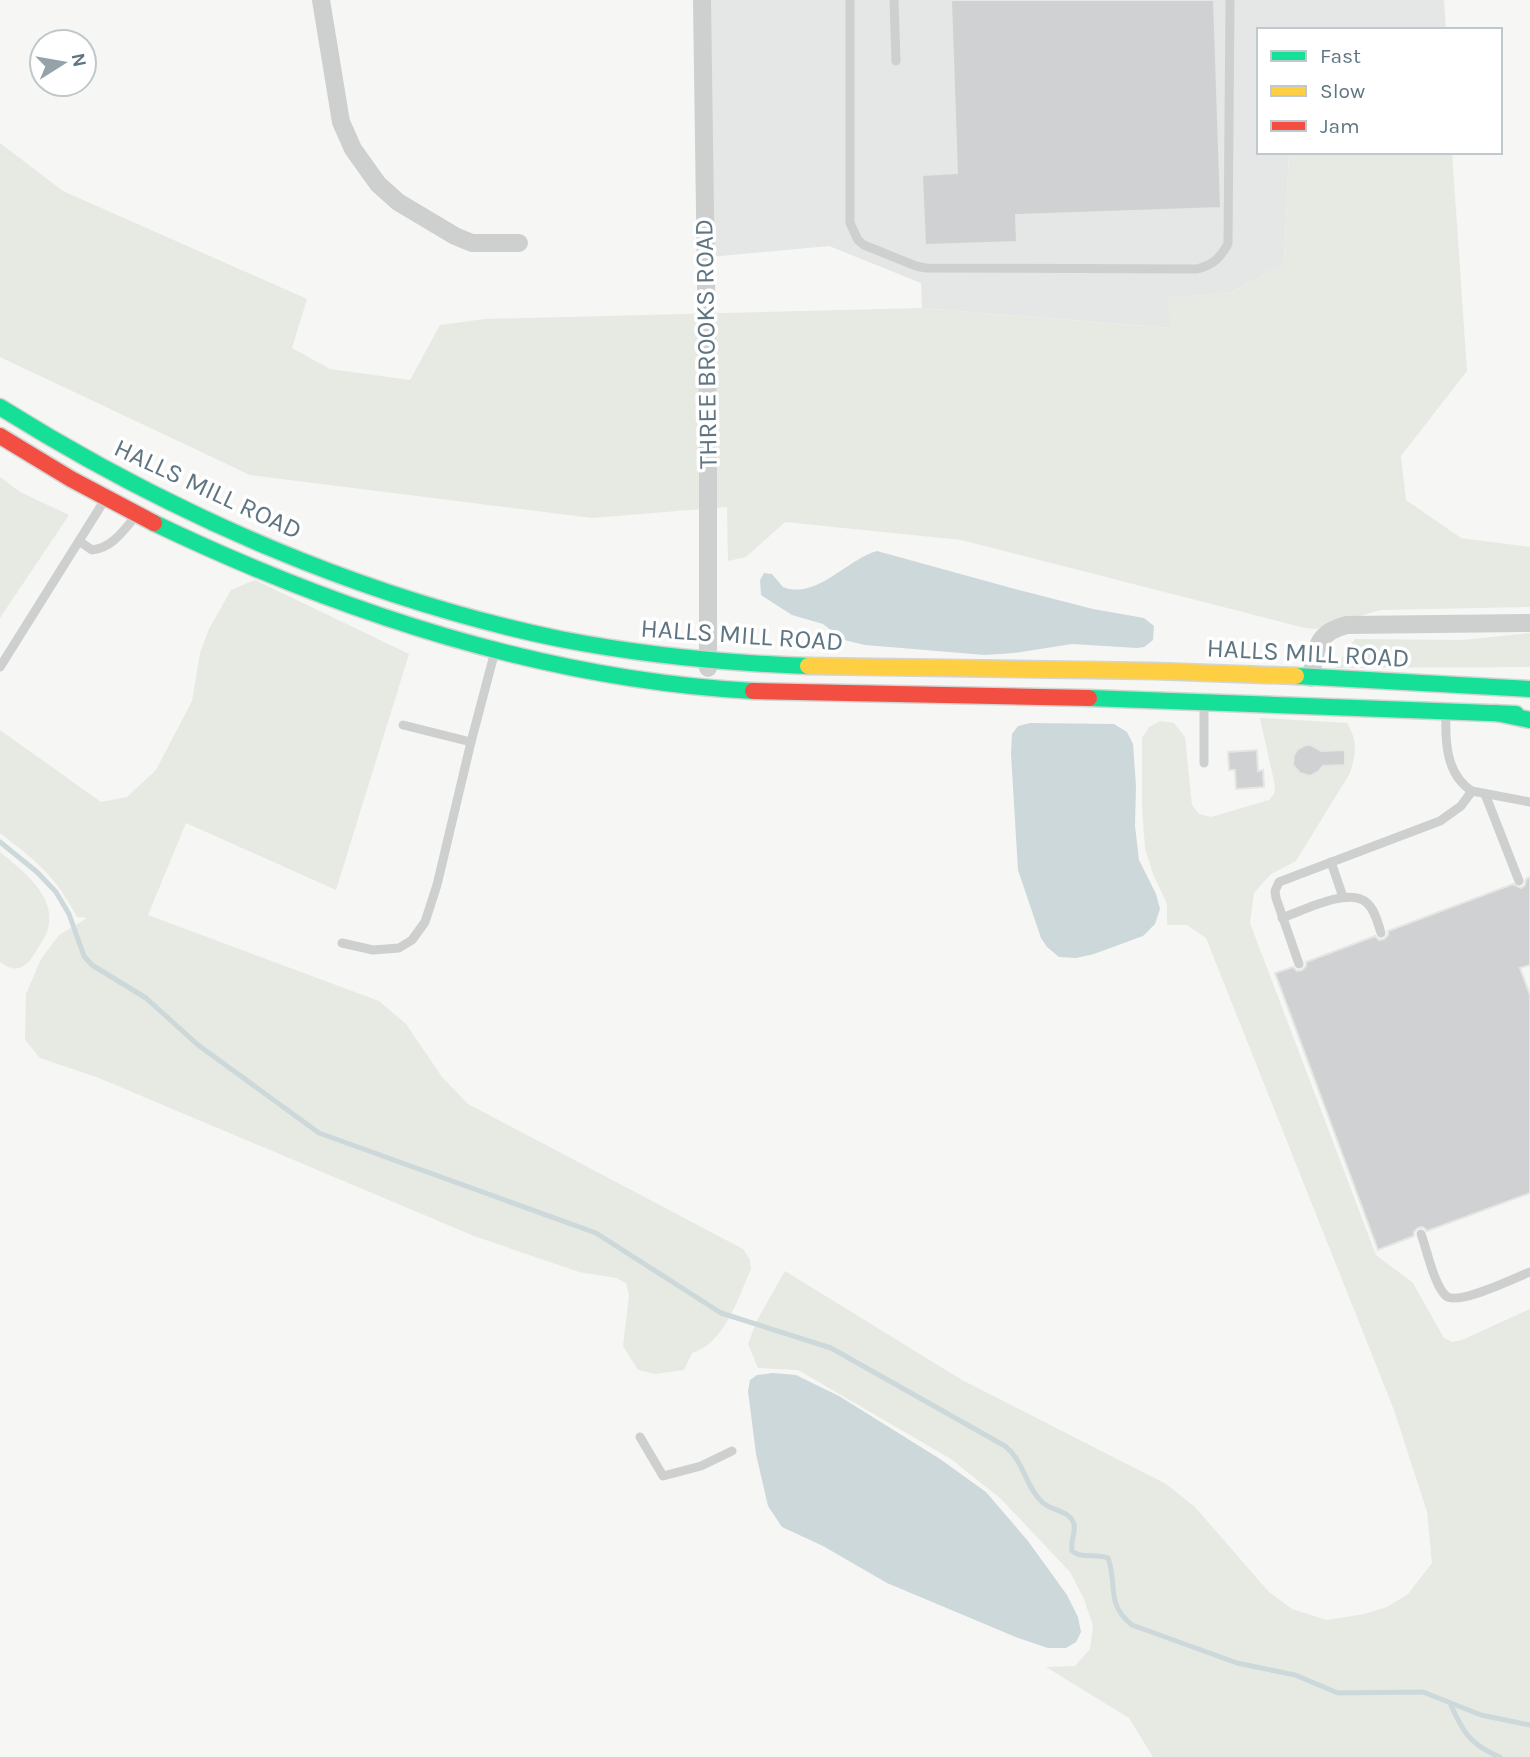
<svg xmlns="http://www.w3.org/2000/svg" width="1530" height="1757" font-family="Karla,sans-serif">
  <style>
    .built { fill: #e4e7e6 }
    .green { fill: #e6eae3 }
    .water { fill: #cdd8da }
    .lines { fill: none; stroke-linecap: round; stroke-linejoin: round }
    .stream { stroke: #cdd8da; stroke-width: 5 }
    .building { fill: #cfd1d2; stroke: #e6e6e4; stroke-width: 2 }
    .fast-casing { stroke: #d3d4d4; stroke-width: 19 }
    .slow-casing { stroke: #d3d4d4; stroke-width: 19 }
    .jam-casing { stroke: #d3d4d4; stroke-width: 19 }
    .lane { stroke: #ced0d0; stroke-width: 9 }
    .street { stroke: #ced0d0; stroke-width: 18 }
    .fast { stroke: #16e098; stroke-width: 16 }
    .slow { stroke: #ffcf43; stroke-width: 16 }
    .jam { stroke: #f24e42; stroke-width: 16 }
    .labels { text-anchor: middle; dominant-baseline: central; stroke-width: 7; stroke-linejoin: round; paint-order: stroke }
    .street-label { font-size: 26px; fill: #5f7682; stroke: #fff }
  </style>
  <rect width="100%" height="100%" fill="#f6f6f5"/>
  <path class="built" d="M710,0H1444L1446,30H1259V152H1289L1284,263L1230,293L1168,298L1171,328L922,308L921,283L829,246L710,257Z"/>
  <g class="green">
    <path d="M0,143L63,191L307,299L292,348L330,369L410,380L440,325L485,319L922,308L1170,328L1167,298L1230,293L1284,263L1289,152H1452L1467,371L1401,456L1406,500L1461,538L1530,547V607L1380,610L1316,629L1305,628L961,540L785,522L746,557L728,561L727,507L592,518L250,475L0,357Z"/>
    <path d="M0,477L20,492L69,515L0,618Z"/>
    <path d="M255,580L409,654L336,890L186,823L148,915L379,1001L406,1024L442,1077L468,1104L743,1249L750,1260L751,1269C738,1298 725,1343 692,1353L684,1370L655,1374L638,1370L623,1346L629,1295L626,1283L616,1278L579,1272L474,1236L99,1078L40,1058L25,1040L26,994L41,959L59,935L87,918L77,917C55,875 36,861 0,833V730L101,802L127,797L156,770L192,701L200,653L209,629L231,590Z"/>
    <path d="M1530,633V667L1335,668L1355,639L1462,640Z"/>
    <path d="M1260,718L1347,723C1358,741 1356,754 1350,773L1296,861L1271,874L1254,893L1250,923L1376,1255L1413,1283L1444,1338L1452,1342L1462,1340L1530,1309V1757H1153L1129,1718L1046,1667L1075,1666L1090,1649L1093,1626L1084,1599L1070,1572L1001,1499L951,1459L798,1370L758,1368L748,1344L757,1320L785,1271L962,1380L1166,1484L1195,1507L1269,1592L1292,1609L1327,1620L1364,1614L1387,1607L1408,1594L1432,1563L1427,1512L1394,1410L1206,938L1187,925H1167V904L1153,874L1145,848L1142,806V738L1149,727L1160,721L1174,723L1185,737L1192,805L1199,814L1211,817L1269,800L1274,794L1275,786Z"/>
    <path d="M0,852C24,872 61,899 46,935C33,954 25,981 0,962Z"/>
  </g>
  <g class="water">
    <path d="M877,551L1015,589L1093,609L1144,618L1154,626L1153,640L1144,647L1137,648L1072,644L1014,653L985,655L865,645L844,640L823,624L792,615L761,595L760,580L764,573L772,574L783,587C817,600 847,559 877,551Z"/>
    <path d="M1030,723L1114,724L1127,732L1133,744L1136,786L1135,826L1139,860L1156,894L1160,909L1155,924L1143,936L1094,954L1076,958L1059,957L1047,947L1041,938L1018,870L1011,754L1012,734L1018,726Z"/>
    <path d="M773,1373L796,1375L839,1396L940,1459L986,1492L1028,1541L1067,1595L1078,1617L1081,1632L1076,1642L1066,1648H1048L1018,1638L887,1583L823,1546L782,1527L768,1506L756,1454L748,1391L750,1380L757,1375Z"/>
  </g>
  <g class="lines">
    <g class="stream">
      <path d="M0,842L37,872L56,892L69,914L84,956L92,965L146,998L198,1045L319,1133L596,1233L721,1313L831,1348L1005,1446C1024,1461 1025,1486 1042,1502C1051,1511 1070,1510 1074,1524C1076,1532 1070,1542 1072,1551C1081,1559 1096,1553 1108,1558C1118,1586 1105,1603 1132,1625L1237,1663L1295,1675L1338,1693L1423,1692L1481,1715L1530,1725"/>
      <path d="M1450,1703C1463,1732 1470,1745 1500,1757"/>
    </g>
  </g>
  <g class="building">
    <path d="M951,0H1214L1221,208L1016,215L1017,242L925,245L922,175L957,173Z"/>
    <path d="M1306,745H1311L1321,751L1345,750V765L1323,766L1318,772L1310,776L1300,773L1293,765L1294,755L1297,750Z"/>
    <path d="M1257,750L1258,771L1263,770L1264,787L1236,789L1235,770H1229L1228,752Z"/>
    <path d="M1530,877V965L1520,968L1530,995V1193L1427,1231L1423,1227L1418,1228L1414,1232V1236L1378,1250L1275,973L1293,967L1297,971L1302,970L1306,966V962L1375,936L1379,940L1384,939L1388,935V931L1513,884L1521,888L1525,885L1526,879Z"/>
  </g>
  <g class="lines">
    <defs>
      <g id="fast">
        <path d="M0,407C171,514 362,598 560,639C642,655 725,663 808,666"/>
        <path d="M154,523C340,612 546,680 753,691"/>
        <path d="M1296,676L1530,689"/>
        <path d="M1089,698L1516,714"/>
        <path d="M1496,713L1530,720"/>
      </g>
      <path id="slow" d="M808,666L1155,671L1296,676"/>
      <g id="jam">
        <path d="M0,436L71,479L154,523"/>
        <path d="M753,691L1089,698"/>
      </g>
    </defs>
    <use href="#fast" class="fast-casing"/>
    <use href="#slow" class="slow-casing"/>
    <use href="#jam" class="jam-casing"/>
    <g class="lane">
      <path d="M850,0V223L858,240L864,245L916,266L926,268L1197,269C1213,265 1220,258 1228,244L1230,0"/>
      <path d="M894,0L896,61"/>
      <path d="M79,541L92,550C112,548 123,531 135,517"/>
      <path d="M0,667L104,501"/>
      <path d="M1446,714C1445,741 1446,775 1472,791L1530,802"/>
      <path d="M403,725L471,742L495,651"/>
      <path d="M1204,763V705"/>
      <path d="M1485,794L1519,881"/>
      <path d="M1331,862L1343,897"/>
      <path d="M1282,918C1302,911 1350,886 1367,903C1375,910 1378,923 1381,933"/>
      <path d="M342,943L373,950L399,948L412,940L425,922L437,885L471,742"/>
      <path d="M1299,964L1276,898L1275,891L1279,882L1440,821L1461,806L1472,791"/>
      <path d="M1421,1234C1427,1250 1434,1285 1446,1296C1458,1306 1515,1278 1530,1272"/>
      <path d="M640,1437L663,1476L701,1466L732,1451"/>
    </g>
    <g class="street">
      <path d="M321,0L341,122L353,149L378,184L398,202L455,236L472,243H519"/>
      <path d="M702,0L708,423V668"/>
      <path d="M1311,678C1316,649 1315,633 1347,625L1530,623"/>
    </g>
    <use href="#fast" class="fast"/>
    <use href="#slow" class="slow"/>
    <use href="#jam" class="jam"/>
  </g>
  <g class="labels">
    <g class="street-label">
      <text transform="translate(706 344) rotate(-91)">THREE BROOKS ROAD</text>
      <text transform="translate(208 489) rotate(25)">HALLS MILL ROAD</text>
      <text transform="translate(742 635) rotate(4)">HALLS MILL ROAD</text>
      <text transform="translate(1308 653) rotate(3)">HALLS MILL ROAD</text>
    </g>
  </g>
  <rect x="1257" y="28" width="245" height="126" fill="#ffffff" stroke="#bfc8cd" stroke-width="2"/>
  <rect x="1271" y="51" width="35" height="10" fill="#16e098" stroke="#bfc8cd" stroke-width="2"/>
  <text x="1320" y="63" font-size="21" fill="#5f7682">Fast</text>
  <rect x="1271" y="86" width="35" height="10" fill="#ffcf43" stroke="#bfc8cd" stroke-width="2"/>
  <text x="1320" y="98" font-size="21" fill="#5f7682">Slow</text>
  <rect x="1271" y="121" width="35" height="10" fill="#f24e42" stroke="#bfc8cd" stroke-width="2"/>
  <text x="1320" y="133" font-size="21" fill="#5f7682">Jam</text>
  <g transform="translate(63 63) rotate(79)"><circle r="33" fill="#ffffff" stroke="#bfc8cd" stroke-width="2"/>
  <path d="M0-5L12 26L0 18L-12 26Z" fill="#94a3aa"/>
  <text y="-10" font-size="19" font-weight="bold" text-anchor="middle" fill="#5f7682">N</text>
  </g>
</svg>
